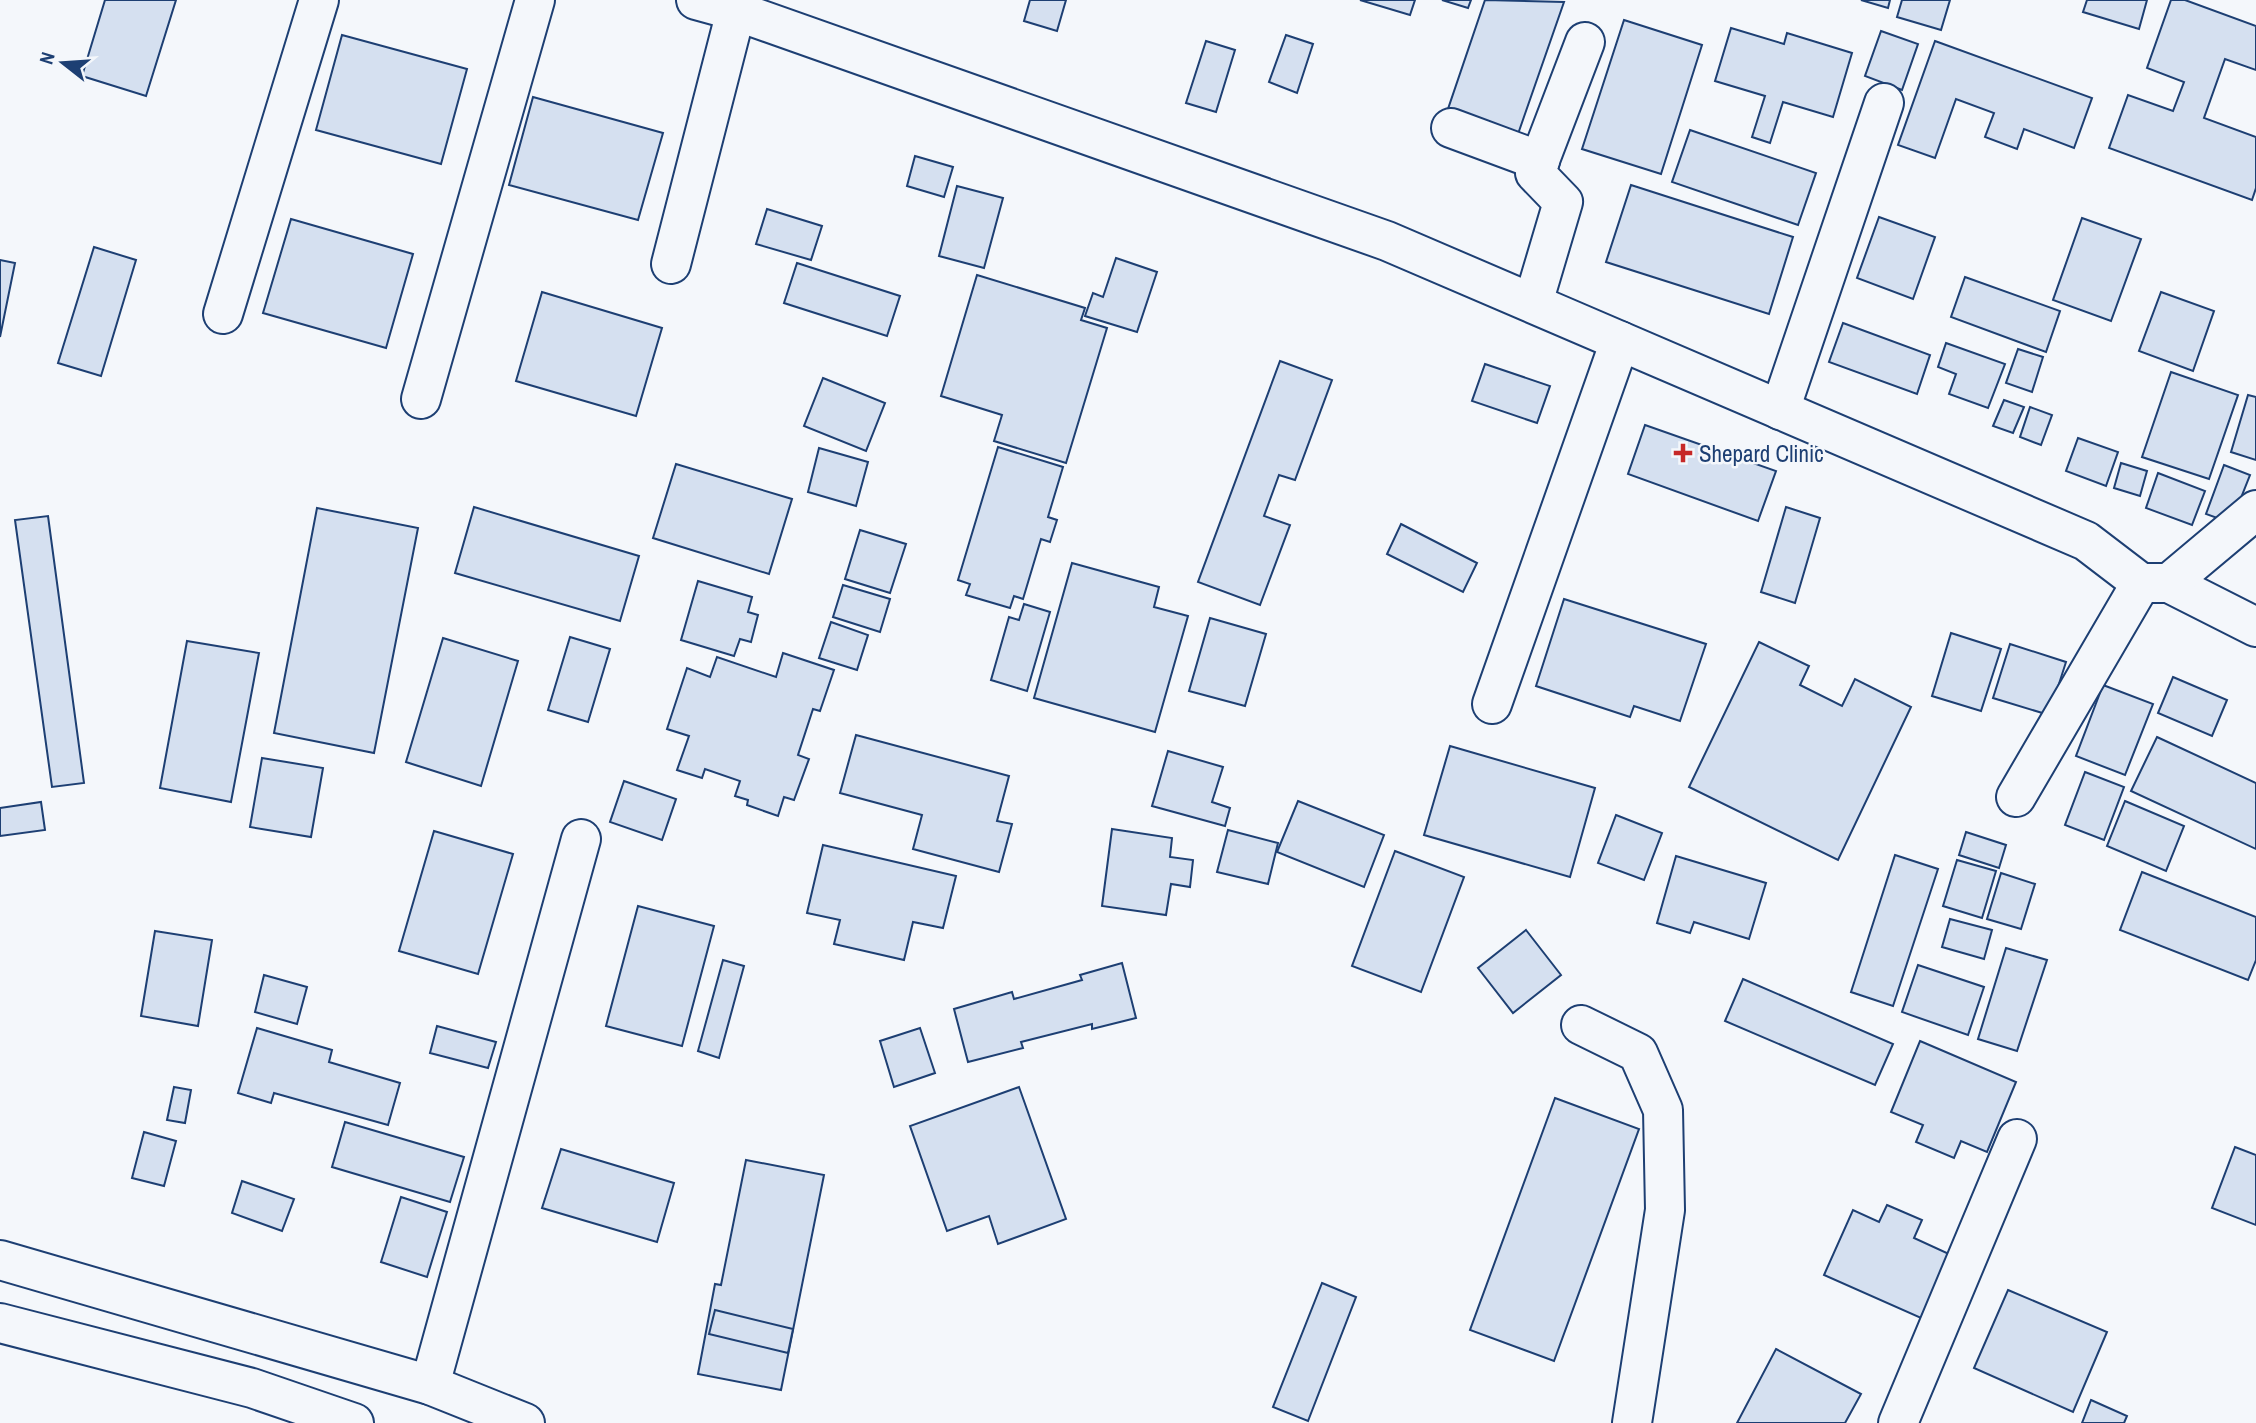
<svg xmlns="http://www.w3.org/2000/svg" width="2256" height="1423" font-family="'Archivo Narrow',sans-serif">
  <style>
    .building { fill: #d5e0f0; stroke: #1d3f73; stroke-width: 2 }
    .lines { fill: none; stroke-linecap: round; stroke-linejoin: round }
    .minor-casing { stroke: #1d3f73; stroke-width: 42 }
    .major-casing { stroke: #1d3f73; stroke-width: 42 }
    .minor { stroke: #f4f7fb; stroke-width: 38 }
    .major { stroke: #f4f7fb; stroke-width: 38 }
    .poi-dot { fill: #c62828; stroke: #f4f7fb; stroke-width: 2.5 }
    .labels { text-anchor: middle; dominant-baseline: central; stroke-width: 5; stroke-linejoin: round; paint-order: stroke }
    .poi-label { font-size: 23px; fill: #1d3f73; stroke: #f4f7fb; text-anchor: start }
  </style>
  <rect width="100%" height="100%" fill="#f4f7fb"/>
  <g class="building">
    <path d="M105,0H176L146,96L82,76Z"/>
    <path d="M1030,0H1066L1057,31L1024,21Z"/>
    <path d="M1360,0H1415L1410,15Z"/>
    <path d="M1442,0H1471L1468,8Z"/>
    <path d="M1485,0L1564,2L1518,134L1448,109Z"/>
    <path d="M1861,0H1890L1888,8Z"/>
    <path d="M1902,0H1950L1941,30L1897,17Z"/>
    <path d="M2087,0H2147L2139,29L2083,12Z"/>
    <path d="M2171,0H2185L2256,26V70L2225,59L2204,118L2256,137V188L2252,200L2109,148L2128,95L2173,111L2184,82L2147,68Z"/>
    <path d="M1624,20L1702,45L1661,174L1582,149Z"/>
    <path d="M1731,28L1784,44L1787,33L1852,53L1833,117L1783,102L1770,143L1752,137L1765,96L1715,81Z"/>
    <path d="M1881,31L1918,44L1902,90L1865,76Z"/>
    <path d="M342,35L467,69L441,164L316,130Z"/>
    <path d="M1286,35L1313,44L1297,93L1269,82Z"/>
    <path d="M1206,41L1235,50L1216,112L1186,103Z"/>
    <path d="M1935,41L2092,98L2074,148L2024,129L2017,149L1985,137L1994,113L1956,99L1935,158L1898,145Z"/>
    <path d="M533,97L663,133L638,220L509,185Z"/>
    <path d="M1690,130L1816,173L1798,225L1672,182Z"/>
    <path d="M915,156L953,167L944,197L907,186Z"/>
    <path d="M1631,185L1793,237L1769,314L1606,262Z"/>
    <path d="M957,186L1003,198L984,268L939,256Z"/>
    <path d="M767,209L822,226L811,260L756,244Z"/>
    <path d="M1879,217L1935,237L1913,299L1857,278Z"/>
    <path d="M2082,218L2141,239L2111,321L2053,300Z"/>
    <path d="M291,219L413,254L386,348L263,313Z"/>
    <path d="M94,247L136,260L101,376L58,363Z"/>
    <path d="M1116,258L1157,272L1137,332L1085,316L1093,293L1103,297Z"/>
    <path d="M0,260L15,263L0,337Z"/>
    <path d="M797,263L900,296L887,336L784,303Z"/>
    <path d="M977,275L1085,308L1081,320L1107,328L1066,463L994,441L1002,415L941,396Z"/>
    <path d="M1965,277L2060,311L2046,352L1951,317Z"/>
    <path d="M542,292L662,328L636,416L516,381Z"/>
    <path d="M2161,292L2214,311L2193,371L2139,351Z"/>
    <path d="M1843,323L1930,355L1917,394L1829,362Z"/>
    <path d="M1946,343L2005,364L1988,408L1949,394L1956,374L1938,367Z"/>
    <path d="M2018,349L2043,357L2032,392L2006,383Z"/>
    <path d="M1280,361L1332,380L1295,480L1279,475L1264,516L1290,525L1260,605L1198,582Z"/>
    <path d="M1485,364L1550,386L1537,423L1472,401Z"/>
    <path d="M2171,372L2238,395L2209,479L2142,457Z"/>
    <path d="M823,378L885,403L866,451L804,426Z"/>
    <path d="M2248,395L2256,397V460L2231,452Z"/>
    <path d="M2004,400L2024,407L2013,433L1993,426Z"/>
    <path d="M2030,407L2052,415L2041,445L2020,437Z"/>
    <path d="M1645,425L1776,471L1758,521L1628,474Z"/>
    <path d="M2078,438L2118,452L2106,486L2066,471Z"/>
    <path d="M998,447L1063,467L1048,517L1057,520L1050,542L1041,539L1023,599L1014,596L1010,608L966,595L970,584L958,580Z"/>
    <path d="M819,448L868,462L856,506L808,492Z"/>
    <path d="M2121,463L2147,471L2140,496L2114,488Z"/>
    <path d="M676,464L792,499L769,574L653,538Z"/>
    <path d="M2224,465L2250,475L2231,523L2206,514Z"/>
    <path d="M2158,473L2205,491L2192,525L2146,508Z"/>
    <path d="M474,507L639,556L620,621L455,573Z"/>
    <path d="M1786,507L1820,518L1795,603L1761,592Z"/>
    <path d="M317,508L418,528L374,753L274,733Z"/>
    <path d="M48,516L84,783L52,787L15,520Z"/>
    <path d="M1401,524L1477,563L1463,592L1387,554Z"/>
    <path d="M860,530L906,544L890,593L845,579Z"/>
    <path d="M1072,563L1159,587L1154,607L1188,616L1155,732L1034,698Z"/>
    <path d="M698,581L752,597L748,612L758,615L751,642L740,639L734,656L681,640Z"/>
    <path d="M843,585L890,599L880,632L833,617Z"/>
    <path d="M1564,599L1706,644L1680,721L1634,706L1630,717L1536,686Z"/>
    <path d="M1024,604L1050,612L1027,691L991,680L1009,617L1019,620Z"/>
    <path d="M1210,618L1266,634L1245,706L1189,691Z"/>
    <path d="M831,622L868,635L857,670L819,658Z"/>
    <path d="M1951,633L2001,649L1981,711L1932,696Z"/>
    <path d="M570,637L610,649L588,722L548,710Z"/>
    <path d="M443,638L518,661L481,786L406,762Z"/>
    <path d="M187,641L259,653L231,802L160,788Z"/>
    <path d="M1759,642L1809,666L1800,685L1842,706L1855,679L1911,707L1838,860L1689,787Z"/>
    <path d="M2010,644L2066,662L2049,715L1993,698Z"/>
    <path d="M783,653L834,670L820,711L813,709L798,755L809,759L794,800L784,797L778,816L747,805L748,800L735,796L740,781L705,769L702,778L677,770L689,736L667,729L687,668L710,677L717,657L776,677Z"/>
    <path d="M2173,677L2227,700L2212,736L2158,713Z"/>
    <path d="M2103,685L2153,704L2125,775L2076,756Z"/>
    <path d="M856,735L1009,776L997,821L1012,824L999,872L913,849L922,815L840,793Z"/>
    <path d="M2157,737L2256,783V849L2131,791Z"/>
    <path d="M1450,746L1595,788L1570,877L1424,835Z"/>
    <path d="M1168,751L1223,767L1212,802L1230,808L1225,826L1152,806Z"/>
    <path d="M262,758L323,768L311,837L250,827Z"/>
    <path d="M2085,772L2124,787L2104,840L2065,825Z"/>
    <path d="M624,781L676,799L662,840L610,822Z"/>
    <path d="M1298,801L1384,835L1364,887L1277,852Z"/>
    <path d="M2125,801L2184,826L2166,871L2107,846Z"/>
    <path d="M41,802L45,830L0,836V808Z"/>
    <path d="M1616,815L1662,833L1644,880L1598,863Z"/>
    <path d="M1112,829L1172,838L1170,857L1193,860L1190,887L1171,884L1166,915L1102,906Z"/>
    <path d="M1228,830L1278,843L1268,884L1217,872Z"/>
    <path d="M434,831L513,854L478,974L399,951Z"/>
    <path d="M1966,832L2006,845L1999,868L1959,855Z"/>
    <path d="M823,845L956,876L943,928L913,922L904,960L834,944L840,920L807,913Z"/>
    <path d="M1395,851L1464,877L1421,992L1352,966Z"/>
    <path d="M1895,855L1938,869L1893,1006L1851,992Z"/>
    <path d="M1676,856L1766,883L1749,939L1694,922L1690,933L1657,923Z"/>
    <path d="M1957,860L1996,871L1982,918L1943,906Z"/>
    <path d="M2142,872L2256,917V960L2248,980L2120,930Z"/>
    <path d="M2001,873L2035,884L2021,929L1987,919Z"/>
    <path d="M638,906L714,926L682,1046L606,1026Z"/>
    <path d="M1950,919L1992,930L1984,959L1942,947Z"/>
    <path d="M1526,930L1561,975L1513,1013L1478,968Z"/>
    <path d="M155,931L212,940L198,1026L141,1016Z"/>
    <path d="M2006,948L2047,960L2017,1051L1978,1039Z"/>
    <path d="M723,960L744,966L719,1058L698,1051Z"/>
    <path d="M1122,963L1136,1018L1092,1029V1024L1021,1042L1023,1048L968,1062L954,1009L1012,992L1014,999L1082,980L1080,975Z"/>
    <path d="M1918,965L1984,987L1968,1035L1902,1012Z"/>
    <path d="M264,975L307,987L297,1024L255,1012Z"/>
    <path d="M1743,979L1893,1044L1875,1085L1725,1021Z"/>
    <path d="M437,1026L496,1042L488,1068L430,1053Z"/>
    <path d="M257,1028L332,1050L329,1062L400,1083L388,1125L274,1093L271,1103L238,1093Z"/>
    <path d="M920,1028L935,1073L894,1087L880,1041Z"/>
    <path d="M1920,1041L2016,1082L1987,1152L1961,1141L1954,1158L1916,1142L1923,1125L1891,1112Z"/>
    <path d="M174,1087L191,1090L185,1123L167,1120Z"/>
    <path d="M1019,1087L1066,1219L998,1244L989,1216L947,1231L910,1126Z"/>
    <path d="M1555,1098L1639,1129L1554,1361L1470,1330Z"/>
    <path d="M345,1122L464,1157L450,1202L332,1167Z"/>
    <path d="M144,1132L176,1141L164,1186L132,1178Z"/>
    <path d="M2235,1147L2256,1155V1225L2212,1208Z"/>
    <path d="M561,1149L674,1183L657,1242L542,1208Z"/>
    <path d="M746,1160L824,1175L781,1390L698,1374L715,1284L721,1285Z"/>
    <path d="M242,1181L294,1199L282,1231L232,1213Z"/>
    <path d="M401,1197L447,1212L427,1277L381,1262Z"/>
    <path d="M1887,1205L1922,1220L1914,1238L1949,1254L1921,1318L1824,1275L1853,1210L1879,1222Z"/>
    <path d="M1322,1283L1356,1297L1308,1421L1273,1407Z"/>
    <path d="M2008,1290L2107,1332L2073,1412L1974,1368Z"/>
    <path d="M715,1310L793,1329L788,1353L709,1334Z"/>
    <path d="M1776,1349L1861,1394L1845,1423H1737Z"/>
    <path d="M2091,1400L2127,1416L2124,1423H2082Z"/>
  </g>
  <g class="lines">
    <defs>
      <g id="minor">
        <path d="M696,0L736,11L1387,241L2086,541L2141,583H2169L2256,627"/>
        <path d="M1451,128L1540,161"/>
        <path d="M671,264L736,11"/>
        <path d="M1533,303L1563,202L1535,173L1585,42"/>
        <path d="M223,314L319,0"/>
        <path d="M421,399L535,0"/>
        <path d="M1780,410L1884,103"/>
        <path d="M2169,583L2256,510"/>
        <path d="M1492,704L1620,341"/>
        <path d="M2016,797L2141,583"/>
        <path d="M1581,1025L1638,1053L1663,1110L1665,1210L1632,1423"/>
        <path d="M430,1385L581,839"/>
        <path d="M1898,1423L2017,1139"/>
      </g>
      <g id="major">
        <path d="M0,1260L430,1385L525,1423"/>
        <path d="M0,1323L252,1388L354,1423"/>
      </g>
    </defs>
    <use href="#minor" class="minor-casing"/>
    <use href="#major" class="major-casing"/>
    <use href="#minor" class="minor"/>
    <use href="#major" class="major"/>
  </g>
  <path class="poi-dot" d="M1679.5 442.5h7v7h7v7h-7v7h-7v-7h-7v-7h7z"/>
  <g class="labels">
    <g class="poi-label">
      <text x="1699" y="453">Shepard Clinic</text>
    </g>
  </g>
  <g transform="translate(63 63) rotate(287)" stroke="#f4f7fb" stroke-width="5" paint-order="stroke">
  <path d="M0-5L12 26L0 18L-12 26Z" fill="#1d3f73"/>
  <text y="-10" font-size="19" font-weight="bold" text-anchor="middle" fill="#1d3f73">N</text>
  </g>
</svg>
